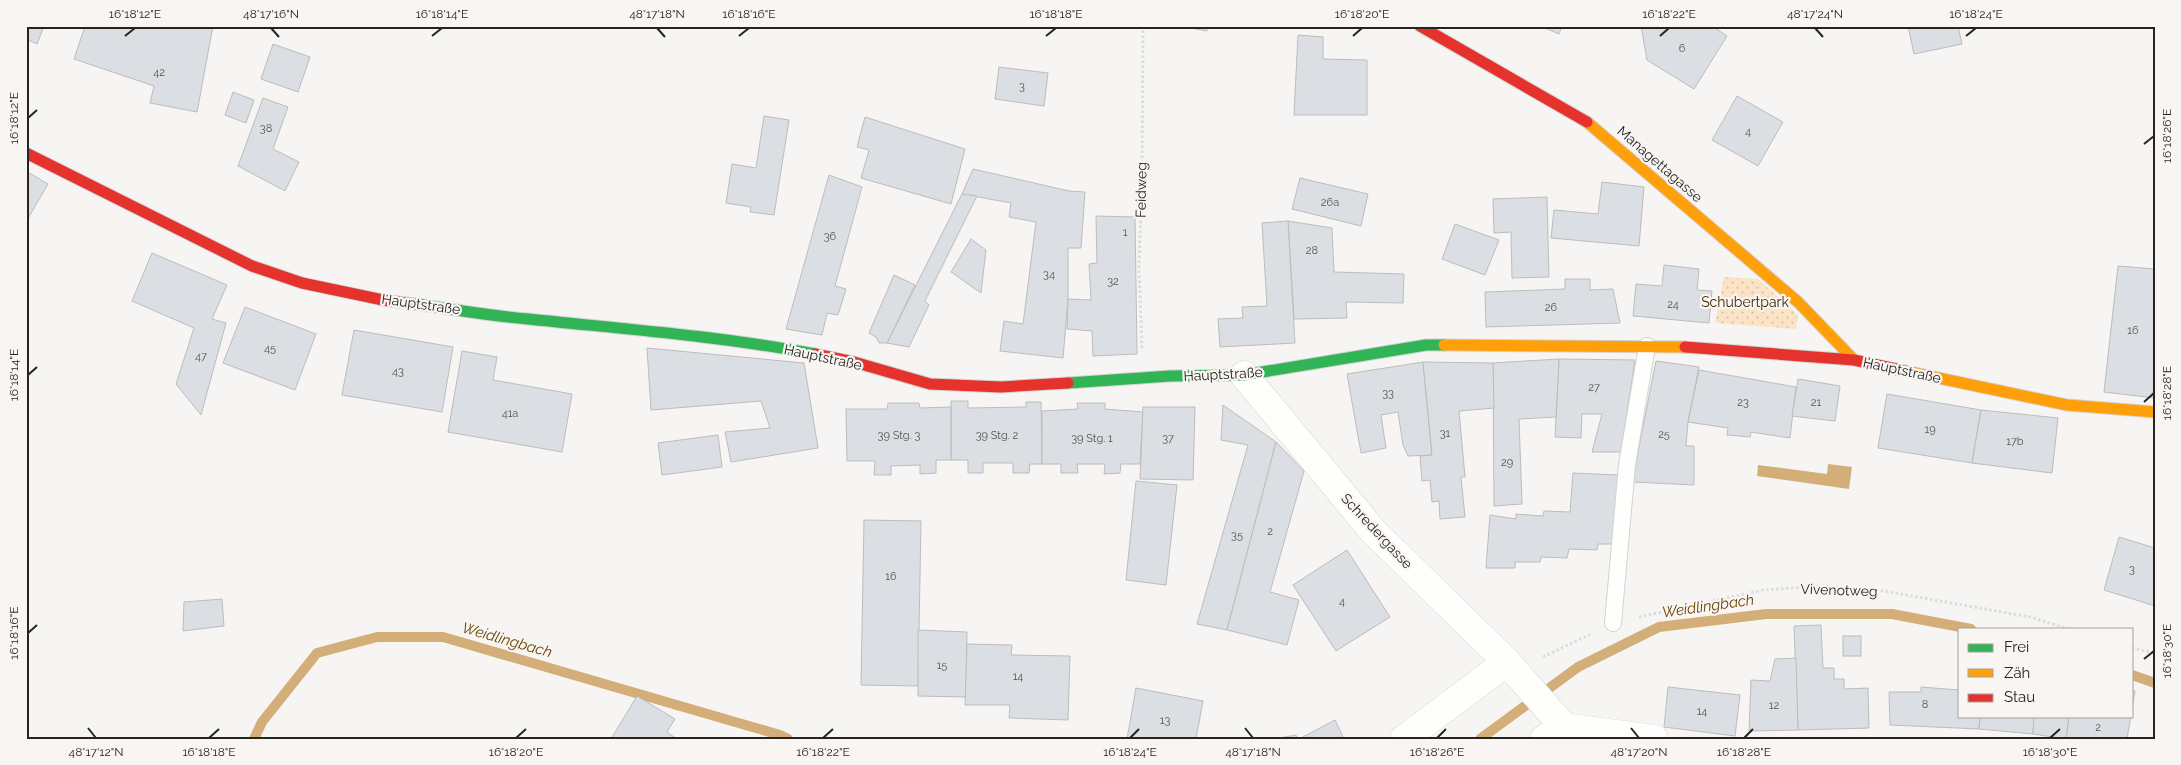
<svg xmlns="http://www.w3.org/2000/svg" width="2181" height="765" font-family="Raleway,sans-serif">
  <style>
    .park { fill: url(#park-dots) }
    .water { fill: #d3ae79 }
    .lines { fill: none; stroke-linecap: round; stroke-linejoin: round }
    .stream { stroke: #d3ae79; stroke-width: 10 }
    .building { fill: #dbdee3; stroke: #bdbcbc }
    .lane-casing { stroke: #d4d3d1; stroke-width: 18 }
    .street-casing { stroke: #d4d3d1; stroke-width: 29 }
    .fast-casing { stroke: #d4d3d1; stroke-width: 13 }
    .slow-casing { stroke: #d4d3d1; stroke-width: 13 }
    .jam-casing { stroke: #d4d3d1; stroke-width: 13 }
    .path { stroke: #dcdcdb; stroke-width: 3; stroke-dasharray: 2.5 2.5; stroke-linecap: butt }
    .lane { stroke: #fefefd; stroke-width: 16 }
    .street { stroke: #fefefd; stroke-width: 28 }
    .fast { stroke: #30b455; stroke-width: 11 }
    .slow { stroke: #ff9f0a; stroke-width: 11 }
    .jam { stroke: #e5322d; stroke-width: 11 }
    .ticks { fill: none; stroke: #242422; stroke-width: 2 }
    .labels { text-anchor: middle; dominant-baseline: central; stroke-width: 4.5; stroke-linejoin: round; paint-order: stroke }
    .number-label { font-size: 11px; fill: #545454 }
    .street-label { font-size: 14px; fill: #242422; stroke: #f8f5f2 }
    .park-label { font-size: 14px; fill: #3e2907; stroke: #f8f5f2 }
    .water-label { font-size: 15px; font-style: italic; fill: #684508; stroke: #f8f5f2 }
    .neatline { fill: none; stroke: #242422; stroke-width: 2 }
    .ticks-label { font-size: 12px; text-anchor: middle; fill: #242422 }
  </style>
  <defs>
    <pattern id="park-dots" width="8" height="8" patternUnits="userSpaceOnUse" patternTransform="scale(1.25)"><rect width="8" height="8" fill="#fbe4c6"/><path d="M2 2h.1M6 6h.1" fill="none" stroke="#d7c3aa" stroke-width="1.8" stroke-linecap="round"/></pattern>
  </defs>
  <rect width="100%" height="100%" fill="#f7f5f3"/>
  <path class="park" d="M1724,277L1758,279L1798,315L1796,329L1715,323Z"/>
  <path class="water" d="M1828,464L1852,467L1849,489L1757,476L1758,465L1827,474Z"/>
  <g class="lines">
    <g class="stream">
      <path d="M2132,675L2155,683"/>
      <path d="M254,739L262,722L317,653L377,637H443L780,735L788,739"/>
      <path d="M1480,739L1578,667L1659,627L1766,614H1892L1971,629"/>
    </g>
  </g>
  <g class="building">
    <path d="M26,26H44L37,44L26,39Z"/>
    <path d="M85,26H213L197,112L150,103L154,86L74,59Z"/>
    <path d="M1181,26H1207V31Z"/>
    <path d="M1541,26H1562L1559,34Z"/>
    <path d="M1641,26H1712L1727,36L1694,89L1647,60Z"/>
    <path d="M1908,26H1958L1962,44L1914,54Z"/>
    <path d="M1298,35L1323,37V59L1367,60V115H1294Z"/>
    <path d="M273,44L310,57L298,92L261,79Z"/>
    <path d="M999,67L1048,73L1044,106L995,99Z"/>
    <path d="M233,92L254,100L246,123L225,115Z"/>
    <path d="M1737,96L1783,122L1758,166L1712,140Z"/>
    <path d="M263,98L288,107L273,149L299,162L285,191L238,166Z"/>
    <path d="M764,116L789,120L774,215L750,212L751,207L726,203L732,164L756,168Z"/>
    <path d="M865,117L965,149L951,204L861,178L869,150L857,147Z"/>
    <path d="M973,169L1069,191L1085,192L1081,248H1068V299L1063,358L1000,351L1004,321L1023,324L1036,222L1009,217L1011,203L962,194Z"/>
    <path d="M26,171L48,184L26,222Z"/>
    <path d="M829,175L862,187L835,286L846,289L838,315L827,313L822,335L786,329Z"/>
    <path d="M1300,178L1368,194L1361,226L1292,209Z"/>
    <path d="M1602,182L1644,187L1639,246L1551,238L1554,210L1598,214Z"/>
    <path d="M962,194L977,196L925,301L929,305L909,347L887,343Z"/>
    <path d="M1547,197L1549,277L1512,278L1511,232L1494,233L1493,199Z"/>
    <path d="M1096,216L1135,217L1137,354L1093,356L1092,331L1067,329L1068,299L1091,300L1089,264L1097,263Z"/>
    <path d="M1288,221L1332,228L1334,272L1404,274L1403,303L1346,302L1347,318L1294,319Z"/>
    <path d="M1288,221L1295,343L1220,347L1218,319L1243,318L1242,307L1267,306L1262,223Z"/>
    <path d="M1455,224L1499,240L1485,275L1442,259Z"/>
    <path d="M971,239L986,250L981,293L951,272Z"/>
    <path d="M152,253L227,285L212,319L226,323L201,415L176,384L194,328L132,301Z"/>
    <path d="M1664,265L1699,269L1697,290L1712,291L1709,323L1633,316L1636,284L1662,286Z"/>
    <path d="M2118,266L2155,269V398L2104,392Z"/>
    <path d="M894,275L915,285L887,343H879L876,337L869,333Z"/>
    <path d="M1565,279H1590V290L1613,289L1620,323L1486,327L1485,292L1565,289Z"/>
    <path d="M245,307L316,334L295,390L223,363Z"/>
    <path d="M354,330L453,347L442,412L342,395Z"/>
    <path d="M647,348L804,363L818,448L731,462L725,432L770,428L761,401L651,410Z"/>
    <path d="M462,351L497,357L493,380L572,394L562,452L448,432Z"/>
    <path d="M1559,359L1635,360L1621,452H1592L1602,414H1582L1581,438L1555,437Z"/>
    <path d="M1559,359L1556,417L1519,419L1522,504L1494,506L1493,363Z"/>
    <path d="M1656,361L1699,367L1688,422L1686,446H1694V485L1632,482Z"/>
    <path d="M1423,362L1432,455L1408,456L1403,445L1398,412L1381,415L1386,448L1361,453L1347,374Z"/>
    <path d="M1423,362L1493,363L1494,408L1459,411L1465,477H1461L1465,517L1440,519L1439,501L1432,502L1430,480L1422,481L1420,456L1432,455Z"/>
    <path d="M1699,370L1796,387L1790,438L1751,432L1750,437L1727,435L1728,428L1688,422Z"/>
    <path d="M1798,379L1840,386L1835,421L1792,416Z"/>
    <path d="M1887,394L1981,410L1972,463L1878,448Z"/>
    <path d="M951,401H968V408L1026,407V402H1041L1042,464H1030L1029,473H1013V463H983V473H968V460H951Z"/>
    <path d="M888,403H919L920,408L951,407V460H936V473L920,474V465L891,466V475H874L875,461H847L846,409H887Z"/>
    <path d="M1077,403H1105V409L1143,412L1140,464H1121L1120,473L1104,474L1105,464H1077L1078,473H1061V464H1042V411L1078,409Z"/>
    <path d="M1223,405L1276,442L1227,630L1197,624L1248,445L1221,440Z"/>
    <path d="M1143,407H1195L1193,480L1140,479Z"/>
    <path d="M1981,410L2058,418L2052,473L1972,463Z"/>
    <path d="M718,435L722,467L662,475L658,443Z"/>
    <path d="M1276,442L1304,471L1270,592L1299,600L1287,645L1227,630Z"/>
    <path d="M1573,473L1618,475L1614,544H1598L1597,550L1569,549L1567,558L1541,557L1540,562H1515V568H1486L1490,515L1516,519V514L1543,516L1544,511L1570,512Z"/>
    <path d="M1136,481L1177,485L1166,585L1126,580Z"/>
    <path d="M864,520L921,521L918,686L861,685Z"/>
    <path d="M2119,537L2155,548V606L2104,590Z"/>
    <path d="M1347,550L1390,617L1336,651L1293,585Z"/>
    <path d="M222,599L224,626L183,631L184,602Z"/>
    <path d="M1821,625L1823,668H1834V679H1844V689L1868,688L1869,728L1798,730L1794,626Z"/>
    <path d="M918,630L967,632L966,697L918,696Z"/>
    <rect x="1843" y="636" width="18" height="20"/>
    <path d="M967,644L1012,645L1011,655L1070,656L1068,720L1009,718L1010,705H965Z"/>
    <path d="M1796,658L1798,730L1749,731L1751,680L1770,681L1775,659Z"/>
    <path d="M1960,685V716H1980L1979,729L1890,725L1889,692H1921V687L1959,690Z"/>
    <path d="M1668,687L1740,695L1735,736L1664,727Z"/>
    <path d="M1136,688L1203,701L1196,739H1127Z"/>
    <path d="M2132,690L2135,691L2132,708Z"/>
    <path d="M637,696L675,719L667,732L677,739H611Z"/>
    <path d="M1980,716H2034L2033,734L1979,729Z"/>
    <path d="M2034,716H2069L2066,739L2033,734Z"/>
    <path d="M2069,716H2131L2127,739H2066Z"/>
    <path d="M1335,720L1344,739H1299Z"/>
    <path d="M1296,735L1297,739H1274Z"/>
  </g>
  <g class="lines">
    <defs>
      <path id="lane" d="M1613,623L1627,465L1647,346"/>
      <g id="street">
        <path d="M1244,375L1373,531L1507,662L1564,727"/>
        <path d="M1404,739L1507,662"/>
        <path d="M1544,739L1564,727L1654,739"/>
      </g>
      <g id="fast">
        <path d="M422,305C457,310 492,316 528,319C624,329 720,336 815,354"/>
        <path d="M1068,383L1170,376L1244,375L1426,345H1444"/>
      </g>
      <g id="slow">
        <path d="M1587,122L1798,302L1854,360"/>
        <path d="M1444,345L1685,347"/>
        <path d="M1896,369L2067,405L2155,412"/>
      </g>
      <g id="jam">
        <path d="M1420,26L1587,122"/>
        <path d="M26,153L252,266L302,283L383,300L422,305"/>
        <path d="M1685,347L1854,360L1896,369"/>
        <path d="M815,354L854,362L930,384L1001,387L1068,383"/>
      </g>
    </defs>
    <use href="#lane" class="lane-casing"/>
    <use href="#street" class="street-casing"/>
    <use href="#fast" class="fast-casing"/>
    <use href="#slow" class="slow-casing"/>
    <use href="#jam" class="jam-casing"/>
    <g class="path">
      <path d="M1142,348L1139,268L1142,179L1143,26"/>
      <path d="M1639,617L1763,590L1822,586L1884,591L2030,617L2069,629"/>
      <path d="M2132,648L2155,653"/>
      <path d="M1543,657L1591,634"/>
    </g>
    <use href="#lane" class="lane"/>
    <use href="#street" class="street"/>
    <use href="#fast" class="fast"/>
    <use href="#slow" class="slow"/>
    <use href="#jam" class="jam"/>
  </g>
  <path class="ticks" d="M271,28L279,37M657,28L665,37M1815,28L1823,37M125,36L135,28M432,36L442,28M739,36L749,28M1046,36L1056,28M1353,36L1362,28M1660,36L1669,28M1966,36L1976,28M28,118L37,110M2144,144L2154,136M28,375L37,367M2144,402L2154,393M28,633L37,625M2144,659L2154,651M88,728L96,738M1245,728L1253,738M1631,728L1639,738M209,738L219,729M516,738L526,729M823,738L833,729M1130,738L1139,729M1437,738L1446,729M1744,738L1753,729M2050,738L2060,729"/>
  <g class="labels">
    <g class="number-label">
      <text x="1682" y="48">6</text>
      <text x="159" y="72">42</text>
      <text x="1022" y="86">3</text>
      <text x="266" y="128">38</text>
      <text x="1748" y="131">4</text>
      <text x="1330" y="202">26a</text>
      <text x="1125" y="232">1</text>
      <text x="830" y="236">36</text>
      <text x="1312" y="250">28</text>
      <text x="1049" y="274">34</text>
      <text x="1113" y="281">32</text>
      <text x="1673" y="304">24</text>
      <text x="1551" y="307">26</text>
      <text x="2133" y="330">16</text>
      <text x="270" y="348">45</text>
      <text x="201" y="356">47</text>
      <text x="398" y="371">43</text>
      <text x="1594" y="387">27</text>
      <text x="1388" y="393">33</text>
      <text x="1743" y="402">23</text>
      <text x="1816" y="402">21</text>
      <text x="510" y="413">41a</text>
      <text x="1930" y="429">19</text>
      <text x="1445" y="433">31</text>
      <text x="1664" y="434">25</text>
      <text x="899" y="435">39 Stg. 3</text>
      <text x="997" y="435">39 Stg. 2</text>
      <text x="1092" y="438">39 Stg. 1</text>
      <text x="1168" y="438">37</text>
      <text x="2015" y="441">17b</text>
      <text x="1507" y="462">29</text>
      <text x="1270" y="531">2</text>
      <text x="1237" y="535">35</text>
      <text x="2132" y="569">3</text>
      <text x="891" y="576">16</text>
      <text x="1342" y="601">4</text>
      <text x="942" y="665">15</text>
      <text x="1018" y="676">14</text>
      <text x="1925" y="704">8</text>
      <text x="1774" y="705">12</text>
      <text x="1702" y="711">14</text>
      <text x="1165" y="720">13</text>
      <text x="2098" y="727">2</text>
    </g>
    <g class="street-label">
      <text transform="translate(1660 164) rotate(41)">Managettagasse</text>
      <text transform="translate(1141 190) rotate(-89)">Feidweg</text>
      <text transform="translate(421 304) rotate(8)">Hauptstraße</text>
      <text transform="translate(823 357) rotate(12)">Hauptstraße</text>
      <text transform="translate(1902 370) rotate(12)">Hauptstraße</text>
      <text transform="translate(1223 374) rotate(-3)">Hauptstraße</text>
      <text transform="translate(1377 531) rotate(47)">Schredergasse</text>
      <text transform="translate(1839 590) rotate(2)">Vivenotweg</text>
    </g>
    <g class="park-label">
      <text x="1745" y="302">Schubertpark</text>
    </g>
    <g class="water-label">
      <text transform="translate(1708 606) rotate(-8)">Weidlingbach</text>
      <text transform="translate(507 640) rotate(16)">Weidlingbach</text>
    </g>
  </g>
  <rect width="2181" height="765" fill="none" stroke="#f8f5f2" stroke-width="55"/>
  <rect x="1958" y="628" width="175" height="90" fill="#f8f5f2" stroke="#a3a19f"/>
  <rect x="1968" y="644" width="25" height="8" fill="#30b455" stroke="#a3a19f"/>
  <text x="2004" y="652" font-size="15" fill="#242422">Frei</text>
  <rect x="1968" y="669" width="25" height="8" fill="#ff9f0a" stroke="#a3a19f"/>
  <text x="2004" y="678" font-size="15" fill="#242422">Zäh</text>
  <rect x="1968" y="694" width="25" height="8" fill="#e5322d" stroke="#a3a19f"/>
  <text x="2004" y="702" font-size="15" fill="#242422">Stau</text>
  <rect x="28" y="28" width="2126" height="710" class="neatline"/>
  <g class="ticks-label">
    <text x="135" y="18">16°18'12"E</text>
    <text x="271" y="18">48°17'16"N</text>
    <text x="442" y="18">16°18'14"E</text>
    <text x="657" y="18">48°17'18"N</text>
    <text x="749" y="18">16°18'16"E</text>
    <text x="1056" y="18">16°18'18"E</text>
    <text x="1362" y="18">16°18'20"E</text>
    <text x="1669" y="18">16°18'22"E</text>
    <text x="1815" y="18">48°17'24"N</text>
    <text x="1976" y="18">16°18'24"E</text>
    <text transform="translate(14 118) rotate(-90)" y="4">16°18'12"E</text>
    <text transform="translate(2167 136) rotate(-90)" y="4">16°18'26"E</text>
    <text transform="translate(14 375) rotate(-90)" y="4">16°18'14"E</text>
    <text transform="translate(2167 393) rotate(-90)" y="4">16°18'28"E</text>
    <text transform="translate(14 633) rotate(-90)" y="4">16°18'16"E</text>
    <text transform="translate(2167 651) rotate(-90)" y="4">16°18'30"E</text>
    <text x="96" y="756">48°17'12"N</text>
    <text x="209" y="756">16°18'18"E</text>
    <text x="516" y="756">16°18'20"E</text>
    <text x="823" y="756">16°18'22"E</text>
    <text x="1130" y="756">16°18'24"E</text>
    <text x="1253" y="756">48°17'18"N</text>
    <text x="1437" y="756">16°18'26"E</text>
    <text x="1639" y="756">48°17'20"N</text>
    <text x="1744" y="756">16°18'28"E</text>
    <text x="2050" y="756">16°18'30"E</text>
  </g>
</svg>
